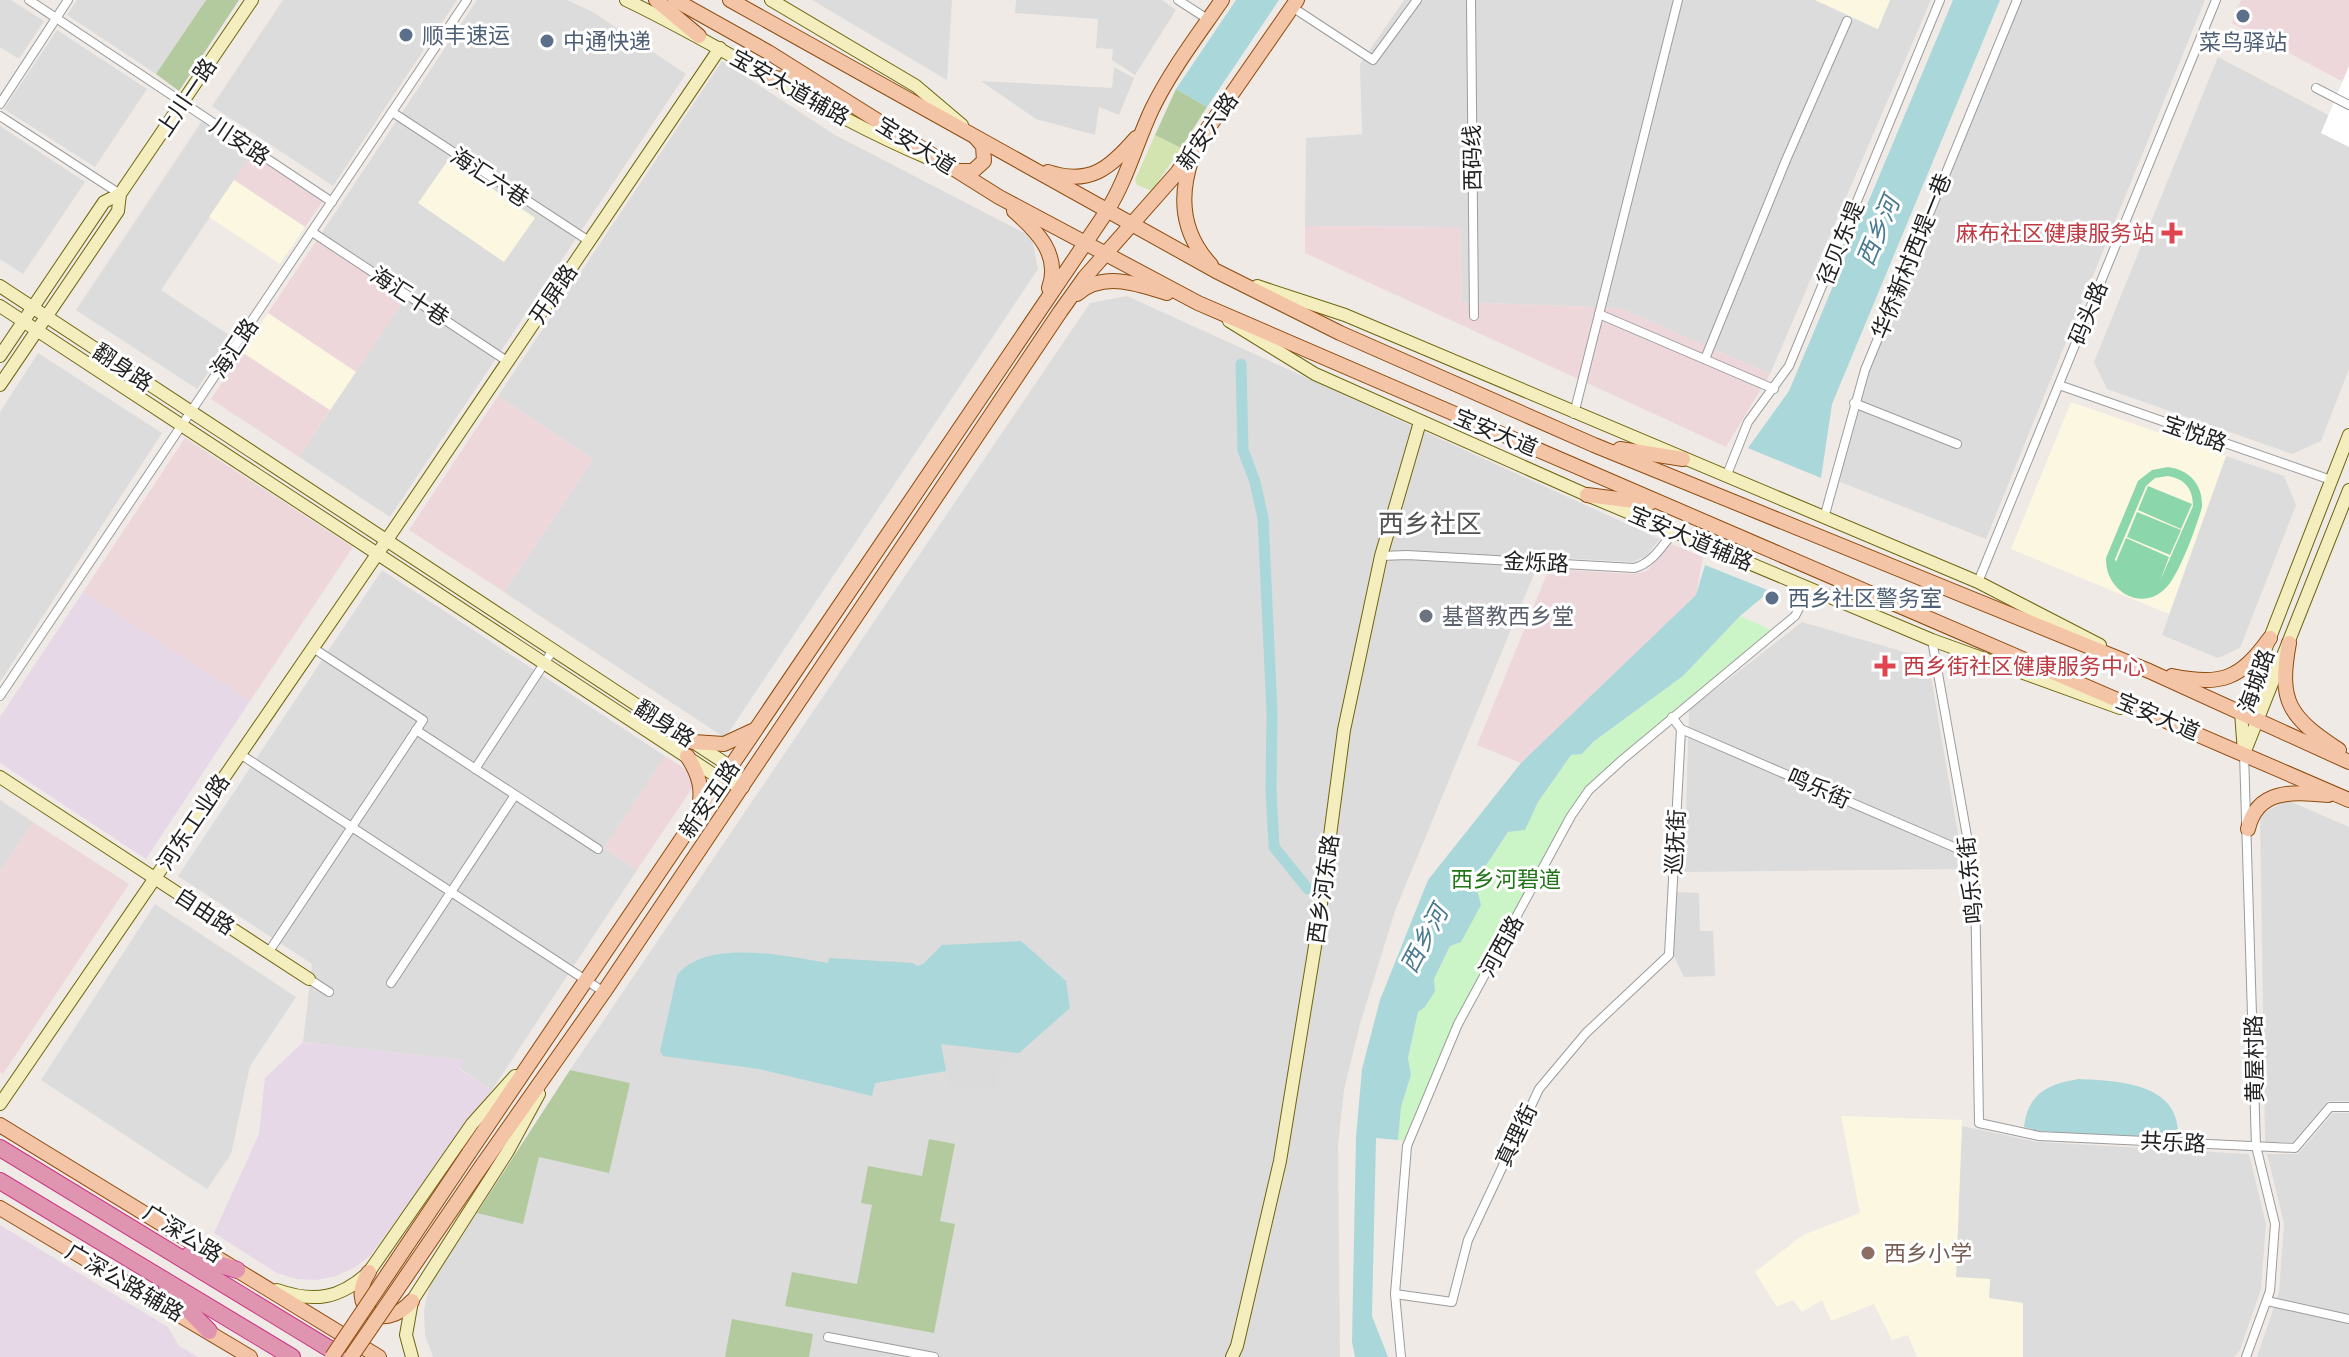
<svg xmlns="http://www.w3.org/2000/svg" width="2349" height="1357" font-family="'PT Sans','Noto Sans SC',sans-serif">
  <style>
    .residential { fill: #dddcdc }
    .commercial { fill: #eed7da }
    .industrial { fill: #e7d8e7 }
    .education { fill: #fcf7e1 }
    .grass { fill: #d3e4b0 }
    .forest { fill: #b3ca9e }
    .park { fill: #ccf5c7 }
    .pitch { fill: #8bd7ab; fill-rule: evenodd }
    .parking { fill: #dbdbdb }
    .water { fill: #aad7d9 }
    .pier { fill: #fff }
    .lines { fill: none; stroke-linecap: round; stroke-linejoin: round }
    .canal { stroke: #aad7d9; stroke-width: 11 }
    .street-casing { stroke: #9c9c9c; stroke-width: 10 }
    .secondary-casing { stroke: #6d660e; stroke-width: 14 }
    .primary-casing { stroke: #8d4b0d; stroke-width: 16 }
    .highway-casing { stroke: #cc3484; stroke-width: 18 }
    .street { stroke: #fff; stroke-width: 8 }
    .secondary { stroke: #f4edbe; stroke-width: 12 }
    .primary { stroke: #f4c4a6; stroke-width: 14 }
    .highway { stroke: #df94b0; stroke-width: 16 }
    .primary-bridge-casing { stroke: #8d4b0d; stroke-width: 16; stroke-linecap: butt }
    .primary-bridge { stroke: #f4c4a6; stroke-width: 14 }
    .service-dot { fill: #5c6f8a; stroke: #fff; stroke-width: 3 }
    .health-dot { fill: #e0444e; stroke: #fff; stroke-width: 3 }
    .worship-dot { fill: #6b7280; stroke: #fff; stroke-width: 3 }
    .education-dot { fill: #8d6e63; stroke: #fff; stroke-width: 3 }
    .labels { text-anchor: middle; dominant-baseline: central; stroke-width: 6; stroke-linejoin: round; paint-order: stroke }
    .service-label { font-size: 22px; fill: #4e5e75; stroke: #fff; text-anchor: start }
    .street-label { font-size: 22px; fill: #1f1f1f; stroke: #fff }
    .health-label { font-size: 22px; fill: #be3a42; stroke: #fff; text-anchor: end }
    .worship-label { font-size: 22px; fill: #5b616d; stroke: #fff; text-anchor: start }
    .park-label { font-size: 22px; fill: #1f7415; stroke: #fff }
    .education-label { font-size: 22px; fill: #785e54; stroke: #fff; text-anchor: start }
    .water-label { font-size: 24px; font-style: italic; fill: #497a90; stroke: #fff }
    .quarter-label { font-size: 26px; fill: #525252; stroke: #fff }
  </style>
  <rect width="100%" height="100%" fill="#efeae6"/>
  <g class="residential">
    <path d="M0,0H11L44,21L19,59L0,47Z"/>
    <path d="M77,0H206L156,74L67,15Z"/>
    <path d="M283,0H457L333,186L212,106Z"/>
    <path d="M477,0H567L593,12L686,74L390,517L299,457L407,295L319,237Z"/>
    <path d="M812,0H952L947,80Z"/>
    <path d="M1404,0H1815L1877,29L1890,0H1931L1770,374L1620,308L1462,302L1460,227L1305,226L1306,138L1362,134L1360,64Z"/>
    <path d="M2017,0H2205L1986,539L1835,480L1854,403Z"/>
    <path d="M57,30L147,89L95,167L4,109Z"/>
    <path d="M2218,57L2349,126V369L2321,441L2292,454L2107,389L2094,362Z"/>
    <path d="M722,61L835,135L1032,237L1038,269L725,738L504,592L593,459L498,396Z"/>
    <path d="M202,121L252,154L161,290L232,337L197,389L76,310Z"/>
    <path d="M0,126L85,182L23,274L0,259Z"/>
    <path d="M1127,296L1660,539L1646,556L1633,562L1541,557L1395,911L1360,1024L1344,1090L1338,1145L1340,1357H433L425,1335L424,1311L429,1287L477,1213L523,1223L539,1157L630,1084L570,1070L1090,303Z"/>
    <path d="M38,353L162,433L0,682V412Z"/>
    <path d="M2226,456L2284,476L2296,505L2240,648L2218,658L2162,635Z"/>
    <path d="M382,570L665,756L604,848L637,870L492,1090L459,1068L463,1060L303,1042L312,964L178,876Z"/>
    <path d="M1802,622L1928,659L1964,869L1684,872L1689,710Z"/>
    <path d="M0,800L33,822L0,872Z"/>
    <path d="M2287,800L2349,827V1101H2328L2293,1142H2265L2260,815Z"/>
    <path d="M155,904L296,997L250,1066L231,1154L207,1189L41,1080Z"/>
    <path d="M2333,1113H2349V1357H2257L2279,1292L2284,1223L2267,1154H2298Z"/>
    <path d="M1962,1126L2038,1142L2249,1154L2266,1224L2261,1289L2240,1350L2234,1357H2023V1304L1988,1298L1990,1280L1956,1278Z"/>
  </g>
  <g class="commercial">
    <path d="M2241,0H2349V85L2232,23Z"/>
    <path d="M252,154L323,201L305,227L234,180Z"/>
    <path d="M1305,226L1460,227L1462,302L1620,308L1770,374L1726,447L1305,253Z"/>
    <path d="M319,237L407,295L356,372L268,313Z"/>
    <path d="M242,352L330,410L299,457L211,399Z"/>
    <path d="M498,396L593,459L504,592L409,530Z"/>
    <path d="M185,438L353,547L250,701L83,592Z"/>
    <path d="M1671,544L1703,557L1696,595L1521,763L1477,745L1549,569L1634,574L1647,571Z"/>
    <path d="M665,756L699,778L637,870L604,848Z"/>
    <path d="M33,822L129,884L3,1074L0,1072V872Z"/>
  </g>
  <g class="industrial">
    <path d="M83,592L250,701L146,859L0,763V717Z"/>
    <path d="M303,1042L464,1060L459,1069L492,1090L370,1256L354,1268L336,1276L316,1280L296,1279L277,1273L214,1233L259,1134L265,1078Z"/>
    <path d="M0,1225L168,1327L179,1346L198,1357H0Z"/>
  </g>
  <g class="education">
    <path d="M1815,0H1890L1878,29Z"/>
    <path d="M449,159L535,218L504,262L418,203Z"/>
    <path d="M234,180L305,227L280,264L209,217Z"/>
    <path d="M268,313L356,372L330,410L242,352Z"/>
    <path d="M2071,402L2226,456L2169,614L2011,549Z"/>
    <path d="M1841,1116L1962,1120L1956,1277L1990,1279L1989,1298L2023,1303V1357H1917L1908,1335L1892,1340L1874,1304L1831,1321L1822,1300L1802,1312L1793,1300L1777,1307L1755,1272L1803,1235L1860,1213Z"/>
  </g>
  <path class="grass" d="M1155,135L1181,148L1152,191L1137,185L1135,180Z"/>
  <g class="forest">
    <path d="M206,0H239L179,91L156,74Z"/>
    <path d="M1176,89L1207,107L1181,148L1155,135Z"/>
    <path d="M570,1070L630,1083L609,1173L539,1157L523,1224L477,1213Z"/>
    <path d="M929,1139L955,1144L940,1221L955,1224L934,1333L785,1306L792,1272L857,1284L872,1205L861,1203L868,1166L922,1176Z"/>
    <path d="M732,1319L813,1334L809,1357H725Z"/>
  </g>
  <path class="park" d="M1740,616L1771,630L1584,789L1455,1023L1404,1141L1398,1140L1401,1107L1411,1075L1408,1058L1418,1012L1450,946L1475,882L1508,832L1525,829L1538,802L1571,755L1582,754L1593,742L1683,676Z"/>
  <g class="pitch">
    <path d="M2168,467C2190,470 2203,485 2202,507C2196,528 2182,566 2170,583C2147,615 2105,594 2106,558L2138,481L2152,470ZM2168,476C2185,479 2193,489 2193,506L2160,581L2169,557L2126,538L2116,562L2115,559L2146,486L2155,478Z"/>
    <path d="M2148,486L2192,504L2181,529L2138,510Z"/>
    <path d="M2137,512L2181,530L2170,555L2127,537Z"/>
  </g>
  <g class="parking">
    <path d="M1016,0H1162L1176,10L1135,75L1112,60L1113,49L1096,48L1098,19L1015,13Z"/>
    <path d="M1114,67L1134,78L1119,115L1099,107L1095,135L1036,119L981,81L1112,88Z"/>
    <path d="M1675,892L1699,893L1700,931H1713L1715,976L1684,977L1672,952Z"/>
    <path d="M940,1044L1019,1053L997,1072V1088H949Z"/>
  </g>
  <g class="water">
    <path d="M1236,0H1279L1207,107L1176,89Z"/>
    <path d="M1953,0H2000L1832,404L1821,478L1748,448L1789,391Z"/>
    <path d="M1705,565L1770,591L1740,616L1683,676L1593,742L1582,754L1571,755L1538,802L1525,830L1508,832L1475,882L1481,905L1461,942L1450,946L1434,979L1435,991L1425,1007L1418,1012L1408,1058L1411,1075L1401,1107L1398,1140L1376,1138L1372,1316L1388,1357H1355L1352,1342L1356,1137L1362,1069L1380,1000L1428,880L1521,763L1696,595Z"/>
    <path d="M1021,941L1066,981L1070,1008L1019,1053L941,1044L946,1071L875,1083L872,1096L759,1069L663,1056L660,1051L677,975C707,938 787,956 828,963L829,958L913,963L917,966L923,964L942,945Z"/>
    <path d="M2079,1079C2120,1081 2182,1083 2178,1139L2038,1131L2024,1127C2028,1093 2048,1084 2079,1079Z"/>
  </g>
  <path class="pier" d="M2349,66V147L2321,133Z"/>
  <g class="lines">
    <path class="canal" d="M1241,364L1243,450L1255,482L1263,518L1272,712L1271,791L1274,847L1308,889"/>
    <defs>
      <g id="street">
        <path d="M29,0L332,202"/>
        <path d="M1178,0L1209,20"/>
        <path d="M1471,0L1474,316"/>
        <path d="M1292,7L1373,60L1417,0"/>
        <path d="M2316,88L2349,105"/>
        <path d="M0,104L68,0"/>
        <path d="M392,112L589,241"/>
        <path d="M0,116L120,194"/>
        <path d="M312,232L507,361"/>
        <path d="M1599,314L1774,389"/>
        <path d="M1705,359L1786,160L1847,21"/>
        <path d="M2059,385L2331,480"/>
        <path d="M1854,403L1957,444"/>
        <path d="M1574,414L1678,0"/>
        <path d="M1726,477L1748,422L1789,366L1940,0"/>
        <path d="M1824,518L1865,370L2017,0"/>
        <path d="M1381,556L1407,555L1634,568C1652,564 1663,545 1674,531"/>
        <path d="M1978,582L2216,0"/>
        <path d="M1932,640L1975,881L1979,1123L2039,1136L2295,1148L2330,1107H2349"/>
        <path d="M0,696L467,0"/>
        <path d="M1672,717L1681,729L1970,854"/>
        <path d="M416,730L598,849"/>
        <path d="M2244,753L2256,1146L2275,1224L2270,1291L2246,1357"/>
        <path d="M240,754L604,992"/>
        <path d="M475,769L553,650"/>
        <path d="M268,953L423,720L313,648"/>
        <path d="M309,979L329,992"/>
        <path d="M391,983L515,795"/>
        <path d="M1395,1294L1452,1302L1468,1240L1539,1089L1586,1033L1669,955L1681,729"/>
        <path d="M2267,1301L2349,1319"/>
        <path d="M828,1337L934,1357"/>
        <path d="M1401,1357L1395,1294L1407,1146L1458,1024L1571,816L1589,790L1622,760L1795,616L1810,587"/>
      </g>
      <g id="secondary">
        <path d="M626,0C729,49 823,114 928,158"/>
        <path d="M771,0L916,86L962,125"/>
        <path d="M0,286L731,767L743,787"/>
        <path d="M1257,286L1345,315L1978,582L2100,645"/>
        <path d="M0,306L722,780L743,787"/>
        <path d="M1229,321L1315,374L1587,495L1932,640L2120,708"/>
        <path d="M0,356L104,202L120,194"/>
        <path d="M0,385L118,211L120,194L252,0"/>
        <path d="M2245,751L2349,490"/>
        <path d="M2244,753L2241,712L2349,435"/>
        <path d="M0,777L309,979"/>
        <path d="M0,1104L378,553L720,48"/>
        <path d="M277,1290C314,1303 340,1299 369,1272L472,1124L515,1076"/>
        <path d="M412,1357L406,1335L412,1301L508,1151L539,1094"/>
        <path d="M1232,1357L1237,1346L1280,1161L1317,934L1344,730L1381,556L1420,422"/>
      </g>
      <g id="primary">
        <path d="M656,0L699,36"/>
        <path d="M675,0L768,52L999,197L1198,303L2349,800"/>
        <path d="M730,0L1216,271L1340,333L1594,445L2149,671L2349,762"/>
        <path d="M773,78L812,81"/>
        <path d="M1192,158C1178,198 1182,234 1211,265"/>
        <path d="M959,171H973L984,161L983,146L976,138"/>
        <path d="M1048,172C1090,186 1110,168 1136,138"/>
        <path d="M1014,211C1037,231 1061,255 1049,288"/>
        <path d="M1077,294C1103,271 1138,284 1167,293"/>
        <path d="M1620,449L1683,459"/>
        <path d="M1587,495L1650,503"/>
        <path d="M2289,643C2278,702 2289,717 2339,750"/>
        <path d="M2172,676C2223,686 2240,679 2270,638"/>
        <path d="M693,742L724,744L752,731"/>
        <path d="M687,756C699,774 704,790 698,812"/>
        <path d="M2248,829C2257,788 2294,792 2328,795"/>
        <path d="M0,1125L379,1357"/>
        <path d="M469,1153L1107,211C1127,179 1136,143 1152,109C1171,70 1198,35 1222,0"/>
        <path d="M483,1164L604,992L1060,312L1085,277L1177,173L1297,0"/>
        <path d="M0,1208L250,1357"/>
        <path d="M369,1272C346,1306 381,1335 412,1301"/>
      </g>
      <g id="highway">
        <path d="M0,1148L343,1357"/>
        <path d="M0,1181L292,1357"/>
        <path d="M189,1255L237,1270"/>
        <path d="M167,1288L209,1331"/>
      </g>
    </defs>
    <use href="#street" class="street-casing"/>
    <use href="#secondary" class="secondary-casing"/>
    <use href="#primary" class="primary-casing"/>
    <use href="#highway" class="highway-casing"/>
    <use href="#street" class="street"/>
    <use href="#secondary" class="secondary"/>
    <use href="#primary" class="primary"/>
    <use href="#highway" class="highway"/>
    <defs>
      <g id="primary-bridge">
        <path d="M332,1357L469,1153"/>
        <path d="M351,1357L483,1164"/>
      </g>
    </defs>
    <use href="#primary-bridge" class="primary-bridge-casing"/>
    <use href="#primary-bridge" class="primary-bridge"/>
  </g>
  <g class="service-dot">
    <circle cx="2243" cy="16" r="8"/>
    <circle cx="406" cy="35" r="8"/>
    <circle cx="547" cy="41" r="8"/>
    <circle cx="1772" cy="598" r="8"/>
  </g>
  <g class="health-dot">
    <path d="M2168 221h8v8h8v8h-8v8h-8v-8h-8v-8h8z"/>
    <path d="M1881 654h8v8h8v8h-8v8h-8v-8h-8v-8h8z"/>
  </g>
  <circle class="worship-dot" cx="1426" cy="616" r="8"/>
  <circle class="education-dot" cx="1868" cy="1253" r="8"/>
  <g class="labels">
    <g class="service-label">
      <text x="422" y="35">顺丰速运</text>
      <text x="563" y="41">中通快递</text>
      <text x="2243" y="42" text-anchor="middle">菜鸟驿站</text>
      <text x="1788" y="598">西乡社区警务室</text>
    </g>
    <g class="street-label">
      <text transform="translate(790 87) rotate(29)">宝安大道辅路</text>
      <text transform="translate(186 97) rotate(-56)">上川一路</text>
      <text transform="translate(1207 131) rotate(-55)">新安六路</text>
      <text transform="translate(240 141) rotate(34)">川安路</text>
      <text transform="translate(916 145) rotate(32)">宝安大道</text>
      <text transform="translate(1472 158) rotate(-91)">西码线</text>
      <text transform="translate(490 177) rotate(33)">海汇六巷</text>
      <text transform="translate(1840 243) rotate(-68)">径贝东堤</text>
      <text transform="translate(1911 256) rotate(-68)">华侨新村西堤一巷</text>
      <text transform="translate(553 294) rotate(-56)">开屏路</text>
      <text transform="translate(410 296) rotate(33)">海汇十巷</text>
      <text transform="translate(2088 313) rotate(-68)">码头路</text>
      <text transform="translate(234 348) rotate(-56)">海汇路</text>
      <text transform="translate(123 367) rotate(34)">翻身路</text>
      <text transform="translate(1496 432) rotate(23)">宝安大道</text>
      <text transform="translate(2195 433) rotate(19)">宝悦路</text>
      <text transform="translate(1691 538) rotate(23)">宝安大道辅路</text>
      <text transform="translate(1536 562) rotate(3)">金烁路</text>
      <text transform="translate(2256 681) rotate(-71)">海城路</text>
      <text transform="translate(2158 716) rotate(23)">宝安大道</text>
      <text transform="translate(665 723) rotate(33)">翻身路</text>
      <text transform="translate(1819 788) rotate(24)">鸣乐街</text>
      <text transform="translate(709 799) rotate(-56)">新安五路</text>
      <text transform="translate(193 822) rotate(-56)">河东工业路</text>
      <text transform="translate(1675 842) rotate(-87)">巡抚街</text>
      <text transform="translate(1970 880) rotate(-96)">鸣乐东街</text>
      <text transform="translate(1323 889) rotate(-82)">西乡河东路</text>
      <text transform="translate(205 911) rotate(33)">自由路</text>
      <text transform="translate(1501 946) rotate(-61)">河西路</text>
      <text transform="translate(2254 1059) rotate(-91)">黄屋村路</text>
      <text transform="translate(1516 1135) rotate(-64)">真理街</text>
      <text transform="translate(2173 1142) rotate(3)">共乐路</text>
      <text transform="translate(183 1233) rotate(32)">广深公路</text>
      <text transform="translate(125 1282) rotate(30)">广深公路辅路</text>
    </g>
    <g class="health-label">
      <text x="2154" y="233">麻布社区健康服务站</text>
      <text x="1903" y="666" text-anchor="start">西乡街社区健康服务中心</text>
    </g>
    <g class="worship-label">
      <text x="1442" y="616">基督教西乡堂</text>
    </g>
    <g class="park-label">
      <text x="1506" y="879">西乡河碧道</text>
    </g>
    <g class="education-label">
      <text x="1884" y="1253">西乡小学</text>
    </g>
    <g class="water-label">
      <text transform="translate(1878 231) rotate(-67)">西乡河</text>
      <text transform="translate(1424 939) rotate(-62)">西乡河</text>
    </g>
    <g class="quarter-label">
      <text x="1430" y="523">西乡社区</text>
    </g>
  </g>
</svg>
